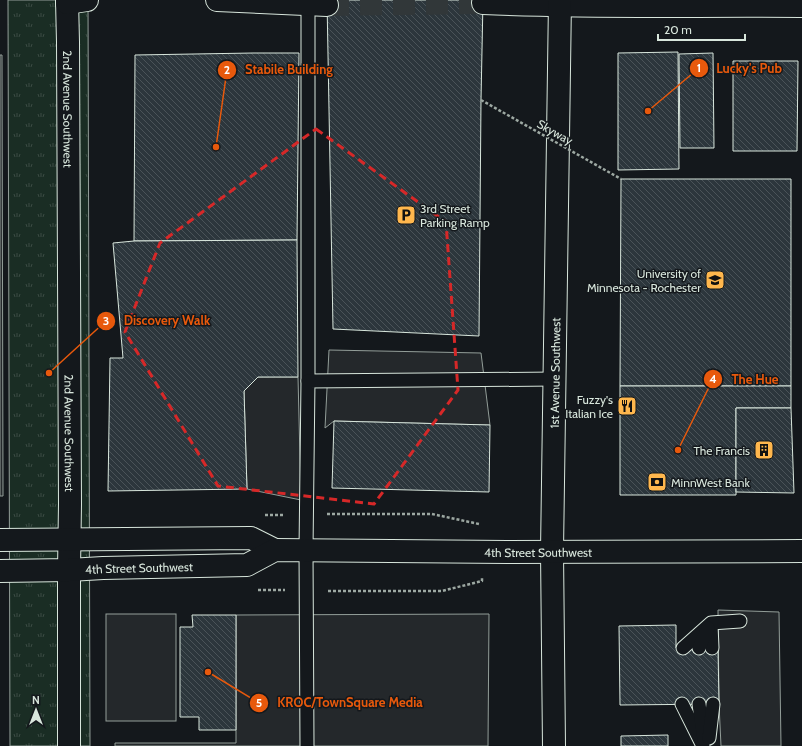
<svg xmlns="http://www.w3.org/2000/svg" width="802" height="746" font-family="Cabin,sans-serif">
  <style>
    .park { fill: url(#park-tufts); stroke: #939e99 }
    .parking { fill: #24282b; stroke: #939e99 }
    .building { fill: url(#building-back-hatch); stroke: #d8e6dc }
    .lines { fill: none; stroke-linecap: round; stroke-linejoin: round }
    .street-tunnel { stroke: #313739; stroke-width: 22; stroke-dasharray: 22 11; stroke-linecap: butt }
    .lane-casing { stroke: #d8e6dc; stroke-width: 15 }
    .street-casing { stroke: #d8e6dc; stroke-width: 24 }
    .secondary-casing { stroke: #d8e6dc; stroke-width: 24 }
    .path { stroke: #9da8a2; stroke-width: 2.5; stroke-dasharray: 3 2; stroke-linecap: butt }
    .lane { stroke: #14181c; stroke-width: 13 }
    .street { stroke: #14181c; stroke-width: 22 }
    .secondary { stroke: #14181c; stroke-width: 22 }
    .path-bridge { stroke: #9da8a2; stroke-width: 2.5; stroke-dasharray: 3 2; stroke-linecap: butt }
    .marked { fill: none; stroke: #d62828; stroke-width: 3; stroke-dasharray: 8 5; stroke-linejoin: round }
    .labels { text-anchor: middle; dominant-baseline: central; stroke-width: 3; stroke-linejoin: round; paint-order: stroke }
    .street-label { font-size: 12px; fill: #d8e6dc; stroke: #14181c }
    .poi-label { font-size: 12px; fill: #d8e6dc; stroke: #14181c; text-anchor: end }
    .leader { fill: none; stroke: #e8590c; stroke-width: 1.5 }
    .callout-dot { fill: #e8590c; stroke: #14181c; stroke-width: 1.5 }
    .mark-label { font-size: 12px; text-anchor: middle; font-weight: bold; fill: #fff }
    .callout-label { font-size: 13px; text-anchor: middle; font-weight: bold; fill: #e8590c; stroke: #14181c; stroke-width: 3; stroke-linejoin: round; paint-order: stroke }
  </style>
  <defs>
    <pattern id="park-tufts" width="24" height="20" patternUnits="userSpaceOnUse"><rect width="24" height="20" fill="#1a2d24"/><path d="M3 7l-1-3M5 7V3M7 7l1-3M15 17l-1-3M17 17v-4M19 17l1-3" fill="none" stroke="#3b4b43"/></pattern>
    <pattern id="building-back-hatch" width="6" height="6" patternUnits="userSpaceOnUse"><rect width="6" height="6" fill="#2c363c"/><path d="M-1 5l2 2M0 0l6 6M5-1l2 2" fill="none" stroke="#4a5358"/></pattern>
  </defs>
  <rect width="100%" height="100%" fill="#14181c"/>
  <path class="park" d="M8,0H88L90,746H10Z"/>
  <g class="parking">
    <path d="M0,55H2L3,496H0Z"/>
    <path d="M329,350L481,353L490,425L334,421L325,428Z"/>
    <path d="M258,377H298L301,500L247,489L244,391Z"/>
    <path d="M718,610L779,612L781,746H721L719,704Z"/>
    <rect x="106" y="614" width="70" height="107"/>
    <path d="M489,614L488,746H115V743H236V615Z"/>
  </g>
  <g class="building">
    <path d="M327,0H483L481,100L479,336L333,329Z"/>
    <path d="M678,52L679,169L618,170V53Z"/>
    <path d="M253,53H299L297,240L134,241L135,55Z"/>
    <path d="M713,53L714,148H680L679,54Z"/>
    <path d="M733,61H798L797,151H733Z"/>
    <path d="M621,179H791V386H620Z"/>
    <path d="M297,240L298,377H258L244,391L247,489L108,491L110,358H123L113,243L134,241Z"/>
    <path d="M620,386H791V408H736V495H620Z"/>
    <path d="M736,408H791L794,493L736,492Z"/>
    <path d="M334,421L490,425L489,492L332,488Z"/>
    <path d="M192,615H236V730H199V717H180V627H193Z"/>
    <path d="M676,625V648H718L719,704L620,705L619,626Z"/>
    <path d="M668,735V746H621V736Z"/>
  </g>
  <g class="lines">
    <path class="street-tunnel" d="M327,5L483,3"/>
    <defs>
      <g id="lane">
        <path d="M308,381V4"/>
        <path d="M711,625L712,648"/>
        <path d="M683,648L711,623L740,621"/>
        <path d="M699,648L708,628"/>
        <path d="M682,704L703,746"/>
        <path d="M699,704L704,740"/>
        <path d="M709,738L713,704"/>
        <path d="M307,746L306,550L308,381L555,379"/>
      </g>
      <g id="street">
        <path id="s1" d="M67,0L68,42L70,504L69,570V746"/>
        <path d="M217,0L327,5"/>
        <path d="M67,3L87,0"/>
        <path d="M483,3C589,8 696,5 802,6"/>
        <path id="s2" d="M554,746L552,551L560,0"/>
      </g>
      <g id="secondary">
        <path d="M0,540L251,538L275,550"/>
        <path id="s3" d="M0,571L69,570L103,568L247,565L275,550L507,552L802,551"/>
      </g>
    </defs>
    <use href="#lane" class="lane-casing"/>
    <use href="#street" class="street-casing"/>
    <use href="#secondary" class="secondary-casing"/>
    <g class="path">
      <path d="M327,514H432L479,524"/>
      <path d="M265,515H284"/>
      <path d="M258,590H285"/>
      <path d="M328,591H442L482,581V577"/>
    </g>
    <use href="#lane" class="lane"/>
    <use href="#street" class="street"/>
    <use href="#secondary" class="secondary"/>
    <path class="path-bridge" d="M481,100L621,179"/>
  </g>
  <path class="marked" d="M316,129L446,222L458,390L374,504L218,486L125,332L160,243Z"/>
  <defs>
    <symbol id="parking-square" viewBox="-11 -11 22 22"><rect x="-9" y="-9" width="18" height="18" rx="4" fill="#ffb74d" stroke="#14181c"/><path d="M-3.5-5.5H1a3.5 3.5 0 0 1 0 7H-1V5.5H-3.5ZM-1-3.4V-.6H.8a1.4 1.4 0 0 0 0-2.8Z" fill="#111"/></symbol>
    <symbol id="university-square" viewBox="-11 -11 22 22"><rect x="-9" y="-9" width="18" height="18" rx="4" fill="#ffb74d" stroke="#14181c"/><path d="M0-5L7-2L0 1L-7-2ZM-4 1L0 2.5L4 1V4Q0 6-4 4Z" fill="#111"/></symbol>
    <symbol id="restaurant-square" viewBox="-11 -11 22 22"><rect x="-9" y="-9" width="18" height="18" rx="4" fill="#ffb74d" stroke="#14181c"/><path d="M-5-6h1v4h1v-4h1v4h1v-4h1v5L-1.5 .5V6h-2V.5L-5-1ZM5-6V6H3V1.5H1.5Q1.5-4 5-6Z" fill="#111"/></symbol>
    <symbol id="building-square" viewBox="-11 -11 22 22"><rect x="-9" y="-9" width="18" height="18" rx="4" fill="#ffb74d" stroke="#14181c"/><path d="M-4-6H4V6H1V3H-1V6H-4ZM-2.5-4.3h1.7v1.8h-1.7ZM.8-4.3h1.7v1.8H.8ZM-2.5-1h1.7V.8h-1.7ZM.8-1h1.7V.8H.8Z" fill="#111"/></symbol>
    <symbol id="bank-square" viewBox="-11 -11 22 22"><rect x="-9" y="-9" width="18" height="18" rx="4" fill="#ffb74d" stroke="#14181c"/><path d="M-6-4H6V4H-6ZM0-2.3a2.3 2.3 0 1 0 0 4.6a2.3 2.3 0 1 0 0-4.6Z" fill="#111"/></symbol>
  </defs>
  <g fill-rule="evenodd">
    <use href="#parking-square" x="395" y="204" width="22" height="22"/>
    <use href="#university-square" x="704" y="269" width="22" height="22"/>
    <use href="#restaurant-square" x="616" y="395" width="22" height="22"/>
    <use href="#building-square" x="753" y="439" width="22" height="22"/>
    <use href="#bank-square" x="646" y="471" width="22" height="22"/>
  </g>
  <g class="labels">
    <g class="street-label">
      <text stroke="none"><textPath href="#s1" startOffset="109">2nd Avenue Southwest</textPath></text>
      <text transform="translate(555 132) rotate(29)">Skyway</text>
      <text stroke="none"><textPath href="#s2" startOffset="373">1st Avenue Southwest</textPath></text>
      <text stroke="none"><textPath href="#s1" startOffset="433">2nd Avenue Southwest</textPath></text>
      <text stroke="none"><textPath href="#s3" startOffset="542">4th Street Southwest</textPath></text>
      <text stroke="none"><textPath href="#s3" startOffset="139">4th Street Southwest</textPath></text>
    </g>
    <g class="poi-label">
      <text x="420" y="208" text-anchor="start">3rd Street<tspan x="420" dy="14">Parking Ramp</tspan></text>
      <text x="701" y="273">University of<tspan x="701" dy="14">Minnesota - Rochester</tspan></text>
      <text x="613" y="399">Fuzzy's<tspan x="613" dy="14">Italian Ice</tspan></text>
      <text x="750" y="450">The Francis</text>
      <text x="671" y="482" text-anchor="start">MinnWest Bank</text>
    </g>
  </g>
  <path class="leader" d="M648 111L699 68M216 147L227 70M49 373L106 321M678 450L713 379M208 672L259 703"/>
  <g class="callout-dot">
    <circle cx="648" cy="111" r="4"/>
    <circle cx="216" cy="147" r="4"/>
    <circle cx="49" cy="373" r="4"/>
    <circle cx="678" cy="450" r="4"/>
    <circle cx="208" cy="672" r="4"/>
    <circle cx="699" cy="68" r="10"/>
    <circle cx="227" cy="70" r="10"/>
    <circle cx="106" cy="321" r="10"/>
    <circle cx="713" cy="379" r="10"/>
    <circle cx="259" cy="703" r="10"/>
  </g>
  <g class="mark-label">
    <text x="699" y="72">1</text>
    <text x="227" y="74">2</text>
    <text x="106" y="325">3</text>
    <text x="713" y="383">4</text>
    <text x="259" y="707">5</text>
  </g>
  <g class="callout-label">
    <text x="749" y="73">Lucky's Pub</text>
    <text x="289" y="74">Stabile Building</text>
    <text x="167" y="325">Discovery Walk</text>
    <text x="755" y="384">The Hue</text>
    <text x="350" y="707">KROC/TownSquare Media</text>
  </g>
  <g transform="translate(36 710)" stroke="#14181c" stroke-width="3" paint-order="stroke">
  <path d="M0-3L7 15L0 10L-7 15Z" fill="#d8e6dc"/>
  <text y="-6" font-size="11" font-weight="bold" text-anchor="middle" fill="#d8e6dc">N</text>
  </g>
  <path d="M658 34v6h87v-6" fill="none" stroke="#d8e6dc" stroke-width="2"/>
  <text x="664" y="34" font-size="12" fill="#d8e6dc" stroke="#14181c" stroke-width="3" paint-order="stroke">20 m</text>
</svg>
